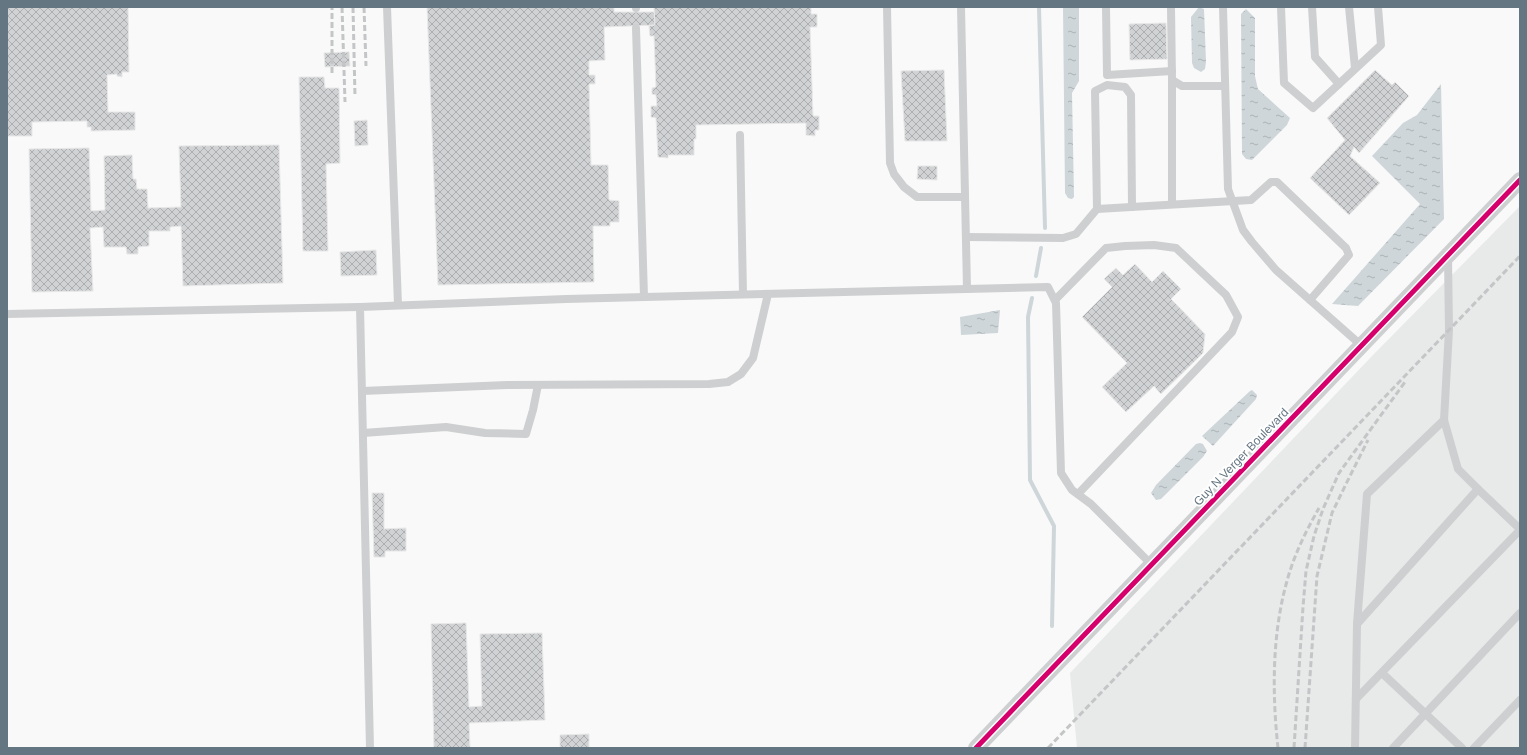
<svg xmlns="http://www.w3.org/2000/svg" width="1527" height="755" font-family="Arial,sans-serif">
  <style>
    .built { fill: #e8e9e9 }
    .water { fill: url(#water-ripples) }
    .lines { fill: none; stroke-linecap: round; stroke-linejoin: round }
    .stream { stroke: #ced6d9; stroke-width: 4 }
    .building { fill: url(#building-cross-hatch); stroke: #e8e8e8 }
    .service { stroke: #cecfd0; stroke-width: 8 }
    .minor { stroke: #cecfd0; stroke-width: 16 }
    .rail { stroke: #c3c5c6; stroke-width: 3; stroke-dasharray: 6 3; stroke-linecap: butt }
    .cycleway-casing { stroke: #fff; stroke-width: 8 }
    .cycleway { stroke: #d6006c; stroke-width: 5 }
    .labels { text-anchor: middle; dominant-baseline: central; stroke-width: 4; stroke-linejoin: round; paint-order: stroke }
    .street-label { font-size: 12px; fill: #657683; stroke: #fff }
  </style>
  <defs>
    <pattern id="water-ripples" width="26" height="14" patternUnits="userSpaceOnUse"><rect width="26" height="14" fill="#ced6d9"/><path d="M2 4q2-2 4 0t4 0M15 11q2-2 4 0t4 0" fill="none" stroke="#abb2b5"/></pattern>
    <pattern id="building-cross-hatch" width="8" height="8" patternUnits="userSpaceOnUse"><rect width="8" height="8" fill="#d0d2d3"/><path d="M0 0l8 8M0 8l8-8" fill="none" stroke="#acafb1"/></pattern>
  </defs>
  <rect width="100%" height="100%" fill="#f9f9f9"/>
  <path class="built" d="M1520,206V748H1077L1070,673L1372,356Z"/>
  <g class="water">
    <path d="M1063,7H1079V81L1072,93L1074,197L1072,199L1068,198L1065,193Z"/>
    <path d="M1199,7L1204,9L1206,62L1205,69L1201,72L1194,68L1192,63L1191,17Z"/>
    <path d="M1246,9L1255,18V76L1257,85L1258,89L1290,118L1287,125L1252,160L1246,159L1242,154L1241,14Z"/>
    <path d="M1441,84L1444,219L1358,306L1332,304L1420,204L1372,156L1403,123L1417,115Z"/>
    <path d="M1000,310L998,333L961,335L960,317Z"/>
    <path d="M1252,390L1257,395L1256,399L1213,446L1202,436L1250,391Z"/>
    <path d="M1200,443L1203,444L1207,451L1203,457L1161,499L1156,500L1151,493L1156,485L1196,444Z"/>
  </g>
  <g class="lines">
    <g class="stream">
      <path d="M1039,7L1045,228"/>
      <path d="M1036,276L1041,248"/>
      <path d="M1032,298L1028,317L1030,480L1054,526L1052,626"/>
    </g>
  </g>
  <g class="building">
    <path d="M7,7H128L129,72H122V77L117,76V74L107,75L108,112H135V130L91,131V127H87V121L32,122V136H7Z"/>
    <path d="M427,7H614V12H654L655,25L604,27L605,60L589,61V75H595V84H589L591,165H608L609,200L619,201V222H610V226H593L594,282L438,285Z"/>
    <path d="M654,7H811V14H817V27H810L813,116H819V130H815V136L806,135V123L696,125V139H694V155H668V158L658,157L656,118L651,117V106H657L656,95L652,94V88L656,87L654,36H650L649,26L655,25Z"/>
    <path d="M1166,23L1167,59L1130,60L1129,24Z"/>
    <path d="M349,52L350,66L325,67L324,53Z"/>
    <path d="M944,70L947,141H905L901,71Z"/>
    <path d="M1375,70L1392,85L1395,82L1409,96L1359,153L1354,147L1350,156L1380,183L1349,215L1310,178L1345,140L1327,118Z"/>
    <path d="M299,77H324L325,88H339L340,163L326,164L328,251H303Z"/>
    <path d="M367,120L368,145L355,146L354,121Z"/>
    <path d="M279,145L283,283L183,286L181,226L170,227V231H149V246L138,247V254H127L126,247H104L103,227L90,228L93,291L32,292L29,149L89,148L91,211L105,210L104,156L132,155L133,179H136L137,189H147L148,208L181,207L179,146Z"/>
    <path d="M918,166H937V180L917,179Z"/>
    <path d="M376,250L377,275L341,276L340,252Z"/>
    <path d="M1135,264L1152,282L1163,271L1181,289L1171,299L1205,334L1203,353L1161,394L1154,386L1126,412L1102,387L1127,363L1082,317L1112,287L1104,279L1116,268L1123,275Z"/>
    <path d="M372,493H384V529L406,528V551H385V557H374Z"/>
    <path d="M466,623L469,707L482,706L480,634L542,633L545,720L469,723L470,748H434L431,624Z"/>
    <path d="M589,734V748H560V735Z"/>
  </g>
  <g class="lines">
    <g class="service">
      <path d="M387,7L398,305"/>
      <path d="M636,7V8"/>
      <path d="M887,7L890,163L894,174L904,187L917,197H965"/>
      <path d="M961,7L967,289"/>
      <path d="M1106,7L1107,75L1172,71"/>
      <path d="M1171,7L1172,80L1182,86H1225"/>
      <path d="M1223,7L1228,189L1243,230L1252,242L1276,270L1362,346"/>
      <path d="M1281,7L1284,83L1313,108L1381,45L1378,7"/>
      <path d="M1312,7L1315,57L1339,84"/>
      <path d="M1349,7L1355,68"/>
      <path d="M636,28L644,297"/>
      <path d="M1172,80V204"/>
      <path d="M740,135L743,294"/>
      <path d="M1097,209L1095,91L1107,85L1125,87L1131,95L1132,207"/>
      <path d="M966,237L1063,238L1076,234L1097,209L1251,200L1271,182H1277L1346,248L1349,255L1310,300"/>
      <path d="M1448,257L1449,330L1444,420L1458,469L1481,492L1520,529"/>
      <path d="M1055,300L1106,248L1125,246L1154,245L1176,248L1226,295L1238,317L1232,332L1078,494"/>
      <path d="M7,314L360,307"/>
      <path d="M362,391L507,385L709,384L728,382L741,374L753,358L768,294"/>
      <path d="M363,433L446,427L485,433L526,434L533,410L538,385"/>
      <path d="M1357,624L1367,494L1444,420"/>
      <path d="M1382,673L1462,748"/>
      <path d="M1356,699L1520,530"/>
      <path d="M370,748L360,307L566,299L1048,287L1056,303L1061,473L1072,490L1091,504L1152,565"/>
      <path d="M1355,748L1357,624L1478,489"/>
      <path d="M1393,748L1520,613"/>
      <path d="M1474,748L1520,700"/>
    </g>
    <path class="minor" d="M976,748L1520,180"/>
    <g class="rail">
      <path d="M342,7L345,102"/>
      <path d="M353,7L355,97"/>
      <path d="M364,7L366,66"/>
      <path d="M332,73V7"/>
      <path d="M1048,748L1520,256"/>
      <path d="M1278,748C1272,693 1272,634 1287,581C1294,555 1306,531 1319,508"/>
      <path d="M1294,748L1303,607L1306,571L1314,536L1323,509L1339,473L1405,382"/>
      <path d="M1305,748L1317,576L1332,513L1346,484L1368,440"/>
    </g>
    <defs>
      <path id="cycleway" d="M976,748L1520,180"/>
    </defs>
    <use href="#cycleway" class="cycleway-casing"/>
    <use href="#cycleway" class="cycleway"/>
  </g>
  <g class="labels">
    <g class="street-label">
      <text transform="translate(1241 457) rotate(-46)">Guy N Verger Boulevard</text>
    </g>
  </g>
  <rect width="1527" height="755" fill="none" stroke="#657683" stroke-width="16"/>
</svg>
